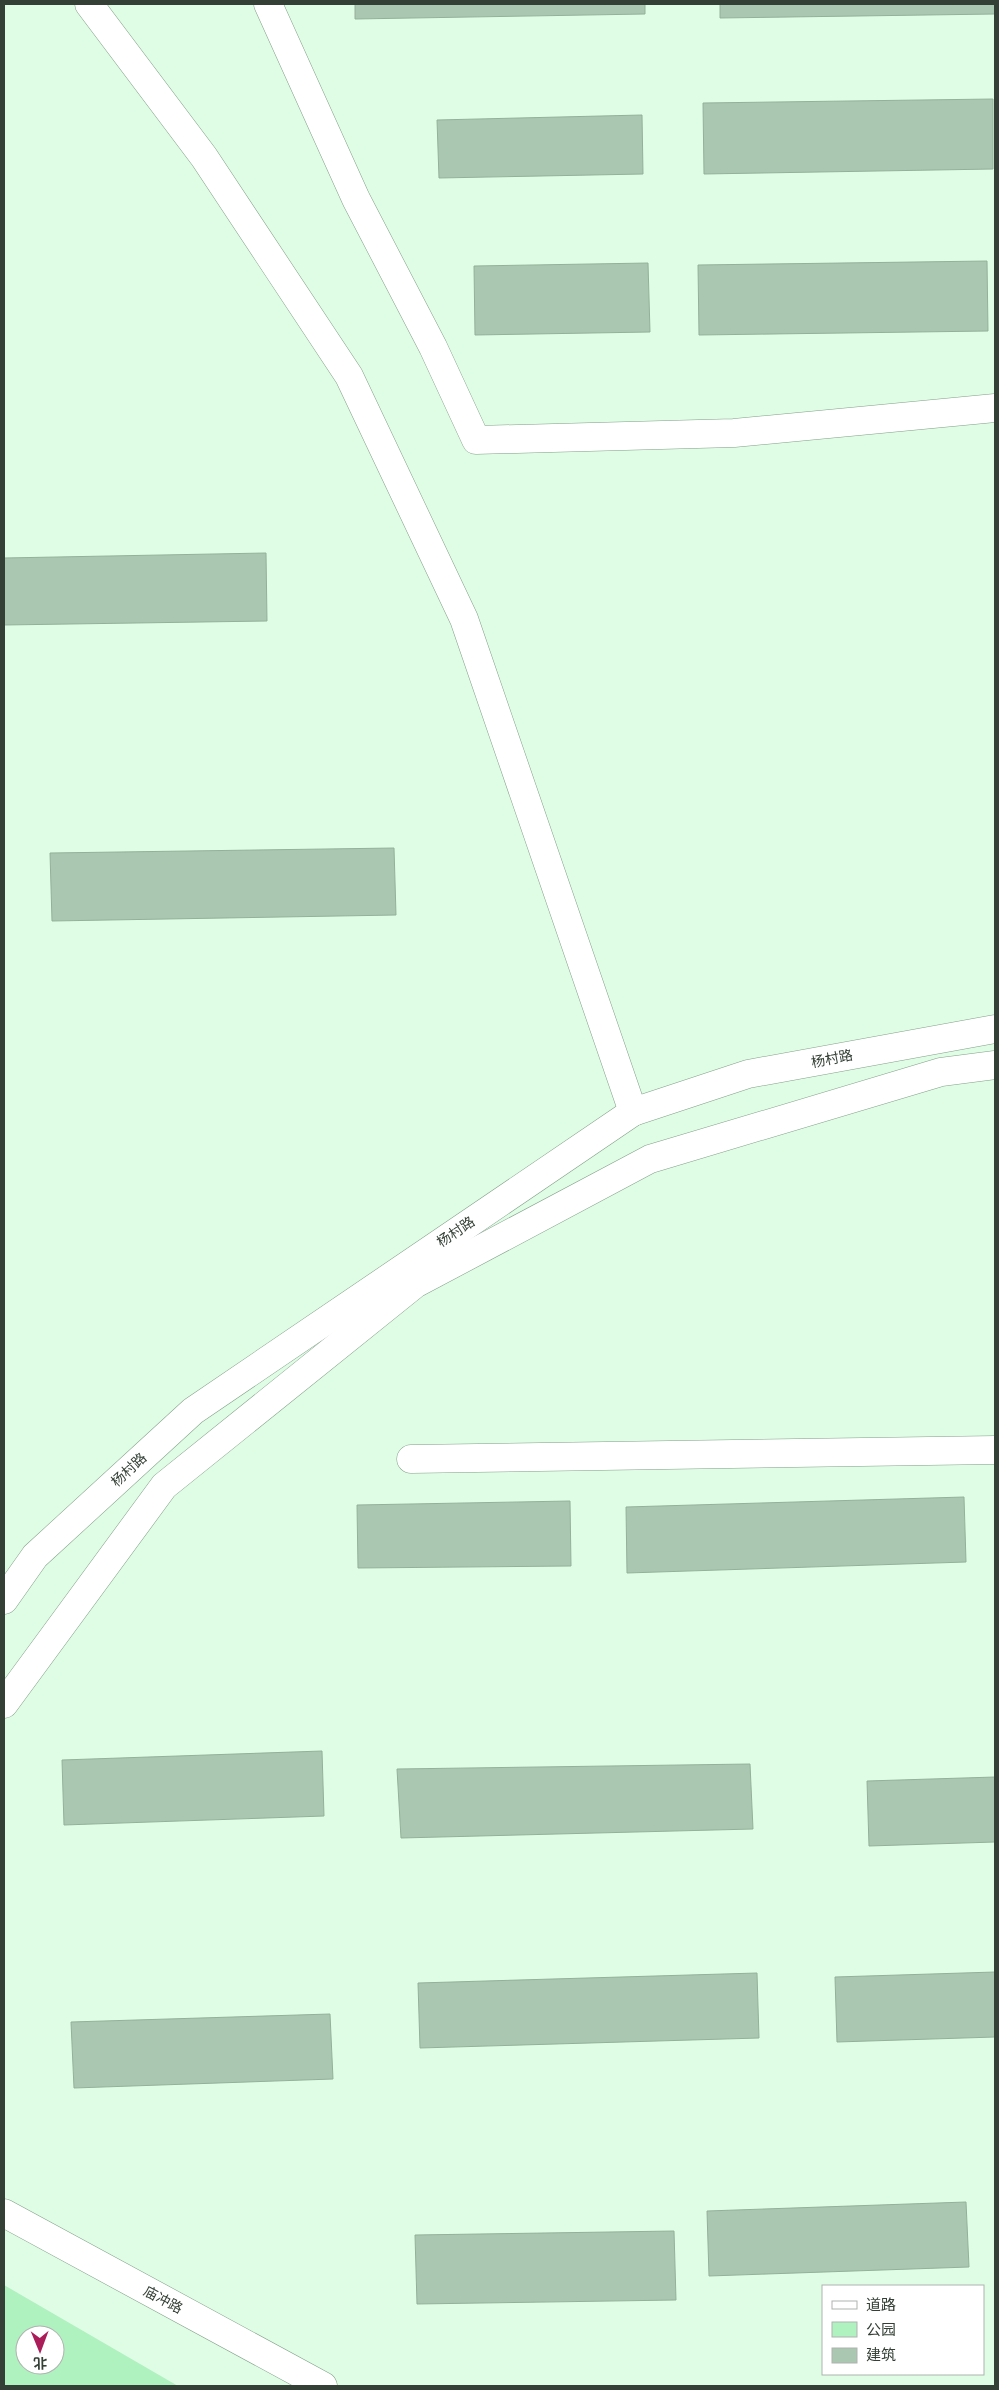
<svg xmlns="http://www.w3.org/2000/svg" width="999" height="2390" font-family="Rubik,'Noto Sans SC',sans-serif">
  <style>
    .green { fill: #b0f1c0; fill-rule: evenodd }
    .building { fill: #aac7b1; stroke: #94b09a }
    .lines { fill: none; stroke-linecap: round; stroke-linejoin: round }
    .street-casing { stroke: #839f89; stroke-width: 29 }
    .secondary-casing { stroke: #839f89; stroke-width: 29 }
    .street { stroke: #fff; stroke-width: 28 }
    .secondary { stroke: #fff; stroke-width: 28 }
    .labels { text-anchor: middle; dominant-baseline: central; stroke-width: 5; stroke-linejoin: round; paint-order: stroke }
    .street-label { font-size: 14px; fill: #344036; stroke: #fff }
  </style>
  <rect width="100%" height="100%" fill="#dffde5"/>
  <path class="green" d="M4,2285L178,2386H4ZM25,2335H55V2365H25Z"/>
  <g class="building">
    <path d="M355,4H645V14L355,19Z"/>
    <path d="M720,4H995V14L720,18Z"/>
    <path d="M993,99V169L704,174L703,103Z"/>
    <path d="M642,115L643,174L439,178L437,120Z"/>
    <path d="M987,261L988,331L699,335L698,265Z"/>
    <path d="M648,263L650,332L475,335L474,266Z"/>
    <path d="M266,553L267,621L4,625V558Z"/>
    <path d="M394,848L396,915L52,921L50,853Z"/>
    <path d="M964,1497L966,1562L627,1573L626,1507Z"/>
    <path d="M570,1501L571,1566L358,1568L357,1505Z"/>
    <path d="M322,1751L324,1816L64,1825L62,1760Z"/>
    <path d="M750,1764L753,1829L401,1838L397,1769Z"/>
    <path d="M995,1777V1842L869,1846L867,1781Z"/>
    <path d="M995,1972V2037L837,2042L835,1977Z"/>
    <path d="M757,1973L759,2038L420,2048L418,1983Z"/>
    <path d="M330,2014L333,2079L74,2088L71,2022Z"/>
    <path d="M966,2202L969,2267L709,2276L707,2211Z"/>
    <path d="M674,2231L676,2300L417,2304L415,2235Z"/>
  </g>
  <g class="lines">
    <defs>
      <g id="street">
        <path d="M268,4L356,199L433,347L476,440L734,433L995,408"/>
        <path d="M411,1459L995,1450"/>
      </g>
      <g id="secondary">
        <path d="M89,4L204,157L349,376L464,619L633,1112"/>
        <path d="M4,1600L35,1556L193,1411L633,1112L748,1074L995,1029"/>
        <path d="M4,1704L164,1486L415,1284L650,1159L941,1072L995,1065"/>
        <path d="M4,2213L323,2386"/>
      </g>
    </defs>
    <use href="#street" class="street-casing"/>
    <use href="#secondary" class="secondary-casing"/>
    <use href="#street" class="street"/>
    <use href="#secondary" class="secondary"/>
  </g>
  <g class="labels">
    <g class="street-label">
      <text transform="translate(832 1059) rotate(-11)">杨村路</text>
      <text transform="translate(456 1232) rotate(-34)">杨村路</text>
      <text transform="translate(129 1470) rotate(-43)">杨村路</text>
      <text transform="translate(163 2300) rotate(28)">庙冲路</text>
    </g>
  </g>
  <rect width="999" height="2390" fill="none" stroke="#344036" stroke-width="10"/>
  <rect x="822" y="2285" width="162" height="90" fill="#ffffff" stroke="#aeb3af"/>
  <rect x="832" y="2301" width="25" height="8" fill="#ffffff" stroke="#aeb3af"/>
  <text x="866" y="2310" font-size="15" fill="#344036">道路</text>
  <rect x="832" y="2322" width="25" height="15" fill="#b0f1c0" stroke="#aeb3af"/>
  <text x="866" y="2335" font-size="15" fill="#344036">公园</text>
  <rect x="832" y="2348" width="25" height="15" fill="#aac7b1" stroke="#aeb3af"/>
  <text x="866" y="2360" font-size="15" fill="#344036">建筑</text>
  <g transform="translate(40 2350) rotate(179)"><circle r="24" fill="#ffffff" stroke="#aeb3af"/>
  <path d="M0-4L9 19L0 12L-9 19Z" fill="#ab1d59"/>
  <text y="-8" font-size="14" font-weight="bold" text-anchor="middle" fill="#344036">北</text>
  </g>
</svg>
